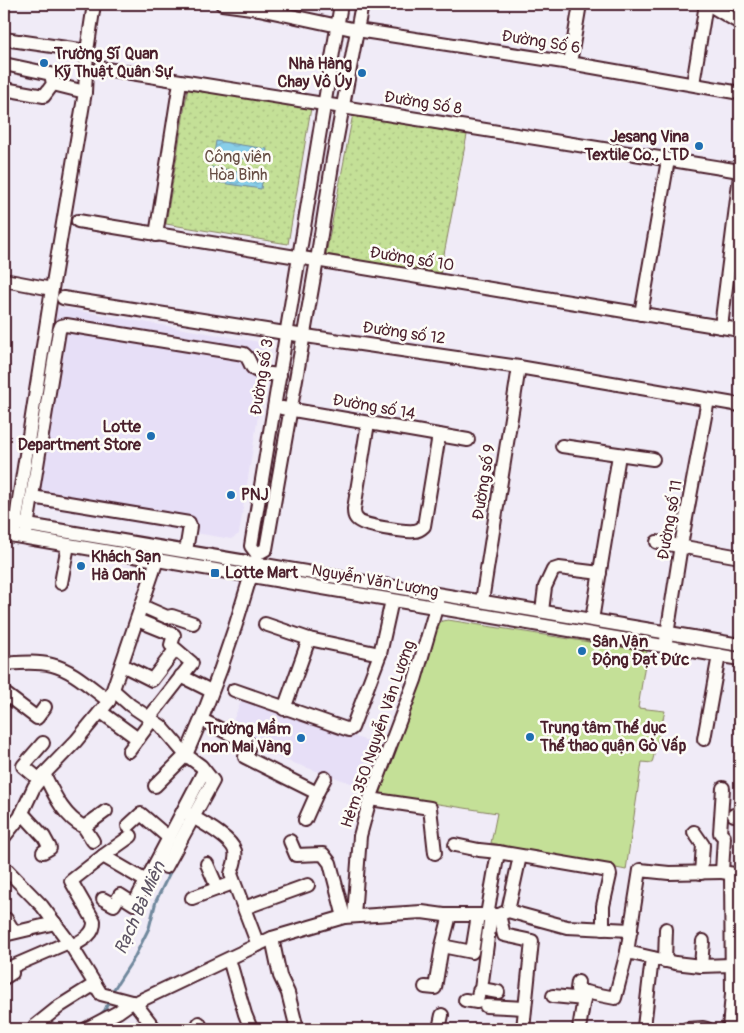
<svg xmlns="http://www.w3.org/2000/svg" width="744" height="1033" font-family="Pangolin,sans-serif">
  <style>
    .built { fill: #e7dff7 }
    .park { fill: url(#park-dots); stroke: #878061 }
    .garden { fill: #c4e097; stroke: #878061 }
    .water { fill: url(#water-waves); stroke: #6f889d }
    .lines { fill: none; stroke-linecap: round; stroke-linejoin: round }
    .stream { stroke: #6f889d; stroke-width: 3 }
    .minor-casing { stroke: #4a1f2b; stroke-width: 16 }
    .minor { stroke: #fdfcf7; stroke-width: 12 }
    .poi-dot { fill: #1f6fb2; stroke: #fdfcf7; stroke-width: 2 }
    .labels { text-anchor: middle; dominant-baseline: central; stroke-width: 5; stroke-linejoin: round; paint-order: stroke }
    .street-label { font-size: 16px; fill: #4a1f2b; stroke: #fdfcf7 }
    .poi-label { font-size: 16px; font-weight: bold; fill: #4a1f2b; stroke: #fdfcf7; text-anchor: start }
    .park-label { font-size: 16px; fill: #684f46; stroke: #fdfcf7 }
    .water-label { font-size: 18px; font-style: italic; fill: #5d5464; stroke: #fdfcf7 }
  </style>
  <defs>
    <pattern id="park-dots" width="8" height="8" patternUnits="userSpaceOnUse" patternTransform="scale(1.25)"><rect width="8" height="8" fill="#c4e097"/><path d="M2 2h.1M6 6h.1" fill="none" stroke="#aac082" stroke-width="1.8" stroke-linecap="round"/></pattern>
    <pattern id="water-waves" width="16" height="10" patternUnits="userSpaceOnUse" patternTransform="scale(1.25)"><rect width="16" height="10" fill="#88cee9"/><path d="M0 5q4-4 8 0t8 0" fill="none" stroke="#77b0c8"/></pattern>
  </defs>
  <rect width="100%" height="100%" fill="#f0ebf7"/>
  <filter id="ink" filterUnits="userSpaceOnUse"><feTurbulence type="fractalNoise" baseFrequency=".02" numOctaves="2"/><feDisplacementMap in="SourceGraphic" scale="10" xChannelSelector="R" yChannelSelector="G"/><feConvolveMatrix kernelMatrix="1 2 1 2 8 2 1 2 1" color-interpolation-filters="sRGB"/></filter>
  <g filter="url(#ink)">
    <g class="built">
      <path d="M57,307L265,343L269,348L239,534L231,539L23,504Z"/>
      <path d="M243,697L381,746L365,788L279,758L229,730Z"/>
    </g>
    <g class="park">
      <path d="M188,87L311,108L288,244L166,224Z"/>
      <path d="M353,114L467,135L440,275L326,254Z"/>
    </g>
    <path class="garden" d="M448,620L647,651L638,708L665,711L652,763L642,762L626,870L491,843L497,813L380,795L438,625L442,621Z"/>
    <g class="water">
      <path d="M216,141L267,149L265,162L214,154Z"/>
      <path d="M211,167L263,175L261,189L209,181Z"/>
    </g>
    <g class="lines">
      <g class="stream">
        <path d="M112,992L134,958L149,928L156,901L172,868"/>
        <path d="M99,1016L105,1010L109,1000"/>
      </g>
      <defs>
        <g id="minor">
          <path d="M222,4L259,9L357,30L570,63L740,93"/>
          <path d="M708,4L740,23"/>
          <path d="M4,39L87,51"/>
          <path d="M570,63L580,4"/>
          <path d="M4,64L51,74L53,84L44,96L4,89"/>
          <path d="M100,68L740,171"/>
          <path d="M53,84L85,92"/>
          <path d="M693,84L706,4"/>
          <path d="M78,221L740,330"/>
          <path d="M156,235L180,82"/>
          <path d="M4,280L52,289L85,92L87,51L94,4"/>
          <path d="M63,298L285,333L519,367L740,405"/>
          <path d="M641,314L668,160"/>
          <path d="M721,327L740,175"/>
          <path d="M282,408L468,440"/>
          <path d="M368,423L354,509C354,513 354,517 358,520C363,526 405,532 414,531C418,531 421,529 424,526L439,435"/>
          <path d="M562,446L653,459"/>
          <path d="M32,497L189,523L190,526L186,551"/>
          <path d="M4,521L740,645"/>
          <path d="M14,531L52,289"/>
          <path d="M26,533L59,331L61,326L66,325L244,354C249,358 249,362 252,367C257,374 272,374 280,375"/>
          <path d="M4,534L740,659"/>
          <path d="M657,542L740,557"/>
          <path d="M257,554L266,549L317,260L333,159L362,4"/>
          <path d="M257,554L251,546L341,4"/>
          <path d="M61,583L68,545"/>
          <path d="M482,601L519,367"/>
          <path d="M142,606L167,617L172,616L193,623"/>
          <path d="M542,611L545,587L553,570L559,568L600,573"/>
          <path d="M137,620L174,635L171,645L192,663L149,718"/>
          <path d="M592,620L619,455"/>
          <path d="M265,624L309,639"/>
          <path d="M666,641L681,545L708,400"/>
          <path d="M4,664C19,663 36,661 52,665C73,670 91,688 109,701"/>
          <path d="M122,665L152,680L175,650"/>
          <path d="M181,676L211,691"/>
          <path d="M113,690L130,705L161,726L186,755L155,786"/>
          <path d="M234,690L349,730L352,728L380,654L392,600"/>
          <path d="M4,693L37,718L45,707"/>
          <path d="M284,709L309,639L380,654"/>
          <path d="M101,712L138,739"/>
          <path d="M202,720L250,744L245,757L317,793L305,820"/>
          <path d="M704,739L719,655"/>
          <path d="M129,751L152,720"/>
          <path d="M44,774C54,794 63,816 84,827L106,811"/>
          <path d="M40,780L23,766L43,743"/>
          <path d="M723,788L720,833L724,837L722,872L740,875"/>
          <path d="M317,793L325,778"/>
          <path d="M370,799L430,808L435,853"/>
          <path d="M22,813L44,837L50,848L43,852"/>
          <path d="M186,813C199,821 231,837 235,851C237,859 233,866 231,874L258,945"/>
          <path d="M734,815H740"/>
          <path d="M128,826L141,814L169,838"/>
          <path d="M84,827L93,841"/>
          <path d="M694,832L703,845L701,873"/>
          <path d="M4,837L20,817L34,787L44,774L76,741L109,701L157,560"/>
          <path d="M290,841L296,855L323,854L330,863L344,917"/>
          <path d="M455,845L479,850L498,852"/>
          <path d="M103,856L131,836"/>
          <path d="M207,864L218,889"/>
          <path d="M4,867L42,906L69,942L101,994L135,1003L155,1029"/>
          <path d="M166,867L213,781L201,766L186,755C211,699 232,641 249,581L253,576L254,570"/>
          <path d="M192,898L233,883"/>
          <path d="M103,899L114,905L120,895L134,904L204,771"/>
          <path d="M244,908L308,885"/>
          <path d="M508,911L520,856"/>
          <path d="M487,915L498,852L609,871L610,875L603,906V929"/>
          <path d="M499,915L504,935L532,941L523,1029"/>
          <path d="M354,916L360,836L370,799L415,680L438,601"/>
          <path d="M6,919L14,932"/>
          <path d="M4,935L55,923"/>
          <path d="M272,938L280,976L288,993L297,1029"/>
          <path d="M72,946C83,940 95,934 94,921L71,881L103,856L146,881"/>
          <path d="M442,946L472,952L478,915"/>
          <path d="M627,952L675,963L701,966L731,965"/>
          <path d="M229,959L245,1014L251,1029"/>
          <path d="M665,961L666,929"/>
          <path d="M701,966L703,941"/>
          <path d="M4,978L12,973L11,967L69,942"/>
          <path d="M578,982L577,989L585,992"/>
          <path d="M425,987L435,988L442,946L450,915"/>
          <path d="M481,989L498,992"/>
          <path d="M553,996L584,999"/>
          <path d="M465,1000L477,1002L479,991L481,989L491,915"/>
          <path d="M135,1003L272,938L344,917L422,912L444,915H499L508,911L567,927L631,930"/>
          <path d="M486,1006L524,1008"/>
          <path d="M199,1023L202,1029"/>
          <path d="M35,1026L60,1006L95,984"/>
          <path d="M644,1027L652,958"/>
          <path d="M86,1029L118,1012L132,1002"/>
          <path d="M439,1029L442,1015"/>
          <path d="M579,1029L585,992L615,998L627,952L640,870L669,873L722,872"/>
          <path d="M687,1029L703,1028L707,1029"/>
          <path d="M729,1029L732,994L731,875"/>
        </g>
      </defs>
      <use href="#minor" class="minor-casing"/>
      <use href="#minor" class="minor"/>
    </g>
  </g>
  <g class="poi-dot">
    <circle cx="44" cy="63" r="5"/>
    <circle cx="362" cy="73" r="5"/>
    <circle cx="699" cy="146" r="5"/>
    <circle cx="151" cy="436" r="5"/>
    <circle cx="231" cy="495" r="5"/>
    <circle cx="81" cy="566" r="5"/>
    <rect x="210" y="568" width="10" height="10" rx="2.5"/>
    <circle cx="582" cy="651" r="5"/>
    <circle cx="530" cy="737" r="5"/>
    <circle cx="301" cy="738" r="5"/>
  </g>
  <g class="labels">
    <g class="street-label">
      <text transform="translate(541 42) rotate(9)">Đường Số 6</text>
      <text transform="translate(423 103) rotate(9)">Đường Số 8</text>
      <text transform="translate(412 259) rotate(9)">Đường số 10</text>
      <text transform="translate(404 333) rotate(8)">Đường số 12</text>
      <text transform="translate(262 377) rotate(-81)">Đường số 3</text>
      <text transform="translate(374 407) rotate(10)">Đường số 14</text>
      <text transform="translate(484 482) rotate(-81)">Đường số 9</text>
      <text transform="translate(670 520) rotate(-80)">Đường số 11</text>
      <text transform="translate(375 581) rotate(10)">Nguyễn Văn Lượng</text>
      <text transform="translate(378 734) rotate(-71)">Hẻm 350 Nguyễn Văn Lượng</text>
    </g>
    <g class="poi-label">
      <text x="54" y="54">Trường Sĩ Quan<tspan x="54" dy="18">Kỹ Thuật Quân Sự</tspan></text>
      <text x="352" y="64" text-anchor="end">Nhà Hàng<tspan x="352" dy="18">Chay Vô Úy</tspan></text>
      <text x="689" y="137" text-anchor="end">Jesang Vina<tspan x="689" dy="18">Textile Co., LTD</tspan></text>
      <text x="141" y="427" text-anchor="end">Lotte<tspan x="141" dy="18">Department Store</tspan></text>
      <text x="241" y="495">PNJ</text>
      <text x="91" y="557">Khách Sạn<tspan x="91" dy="18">Hà Oanh</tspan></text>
      <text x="225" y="573">Lotte Mart</text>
      <text x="592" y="642">Sân Vận<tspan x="592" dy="18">Động Đạt Đức</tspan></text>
      <text x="540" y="728">Trung tâm Thể dục<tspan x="540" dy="18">Thể thao quận Gò Vấp</tspan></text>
      <text x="291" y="729" text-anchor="end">Trường Mầm<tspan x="291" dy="18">non Mai Vàng</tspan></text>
    </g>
    <g class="park-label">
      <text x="238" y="157">Công viên<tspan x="238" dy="18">Hòa Bình</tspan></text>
    </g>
    <g class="water-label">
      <text transform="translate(140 908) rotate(-66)">Rạch Bà Miên</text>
    </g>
  </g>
  <rect width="744" height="1033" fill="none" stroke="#fdfcf7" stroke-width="20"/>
  <rect x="10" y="10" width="724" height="1013" fill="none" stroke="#4a1f2b" stroke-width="2" filter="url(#ink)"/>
</svg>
